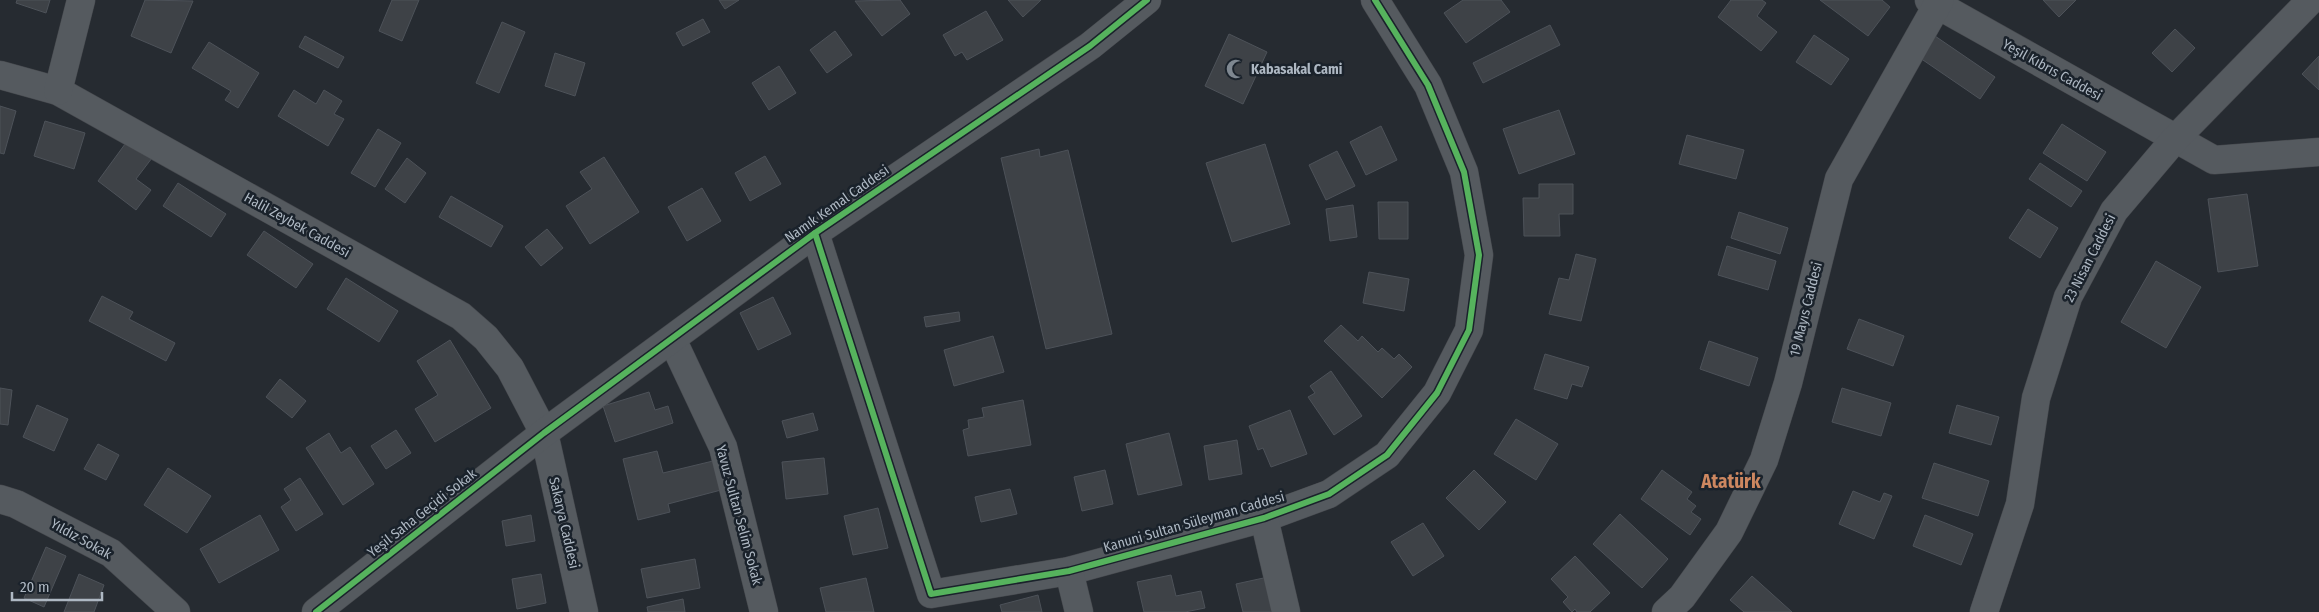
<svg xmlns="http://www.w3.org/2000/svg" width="2319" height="612" font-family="'Fira Sans Condensed',sans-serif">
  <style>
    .building { fill: #3e4247; stroke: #4d5259 }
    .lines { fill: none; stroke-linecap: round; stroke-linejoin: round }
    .street-casing { stroke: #44474c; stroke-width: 29 }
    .street { stroke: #555a5f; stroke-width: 28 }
    .cycleway-casing { stroke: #1a222b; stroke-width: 9 }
    .cycleway { stroke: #56b35d; stroke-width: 6 }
    .labels { text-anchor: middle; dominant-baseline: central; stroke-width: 5; stroke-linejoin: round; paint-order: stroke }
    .poi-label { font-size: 14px; font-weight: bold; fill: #aeb8c3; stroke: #1a222b; text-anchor: start }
    .street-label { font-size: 14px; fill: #aeb8c3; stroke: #1a222b }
    .district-label { font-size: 19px; font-weight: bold; fill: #cd8760; stroke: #1a222b }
  </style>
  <rect width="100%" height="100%" fill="#262b31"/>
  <g class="building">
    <path d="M17,0H50L46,13L16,3Z"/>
    <path d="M145,0L193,1L171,53L131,36Z"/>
    <path d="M392,0H419L402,41L379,31Z"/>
    <path d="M719,0H739L725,9Z"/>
    <path d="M900,0L910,14L882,36L855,1Z"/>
    <path d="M1008,0H1041L1023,17Z"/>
    <path d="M1463,0H1501L1510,12L1466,43L1444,13Z"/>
    <path d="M1731,0H1762L1766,3L1757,16L1777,32L1761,51L1718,17Z"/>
    <path d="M1820,0H1882L1890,7L1868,36Z"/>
    <path d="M2043,0H2076L2059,17Z"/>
    <path d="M986,11L1003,40L967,60L962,52L955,56L943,35Z"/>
    <path d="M703,19L710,32L683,46L676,33Z"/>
    <path d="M502,22L525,32L499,93L476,83Z"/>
    <path d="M1550,25L1560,45L1483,83L1473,63Z"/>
    <path d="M2175,29L2195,48L2172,72L2152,53Z"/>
    <path d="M835,31L852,55L827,73L810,50Z"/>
    <path d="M1229,34L1267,52L1243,104L1205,86Z"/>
    <path d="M1814,35L1849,59L1831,85L1796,62Z"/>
    <path d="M305,36L344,57L338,68L299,47Z"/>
    <path d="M1935,36L1995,77L1980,99L1920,58Z"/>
    <path d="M209,42L259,73L238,108L225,100L231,91L192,68Z"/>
    <path d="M555,53L585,63L575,96L545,86Z"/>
    <path d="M2319,56V90L2302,74Z"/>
    <path d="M779,66L796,93L769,110L752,83Z"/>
    <path d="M294,90L316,104L324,90L342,101L334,114L344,119L328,146L278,116Z"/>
    <path d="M0,106L16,111L4,154L0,153Z"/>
    <path d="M1559,110L1575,154L1519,174L1503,129Z"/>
    <path d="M45,121L85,133L74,169L34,156Z"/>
    <path d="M2062,124L2106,152L2087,181L2043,153Z"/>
    <path d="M1381,126L1397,160L1366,175L1350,142Z"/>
    <path d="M378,129L401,143L375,187L351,173Z"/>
    <path d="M1687,135L1744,150L1736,179L1679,164Z"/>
    <path d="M128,140L152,158L136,179L151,190L136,210L98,181Z"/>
    <path d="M1265,144L1290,224L1232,242L1206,163Z"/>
    <path d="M1039,149L1040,157L1068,150L1112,334L1046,349L1001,158Z"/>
    <path d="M1337,151L1355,186L1326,200L1309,165Z"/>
    <path d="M765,156L781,184L750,201L735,173Z"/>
    <path d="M604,157L639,212L590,244L566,206L592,189L580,172Z"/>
    <path d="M407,158L426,173L405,203L385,189Z"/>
    <path d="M2040,163L2082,191L2071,207L2029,179Z"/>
    <path d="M178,183L226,214L211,237L163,206Z"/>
    <path d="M1539,184H1573V214H1559L1560,236H1524L1523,198H1539Z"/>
    <path d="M702,188L721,221L687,241L668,207Z"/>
    <path d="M2247,194L2258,266L2218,272L2208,199Z"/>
    <path d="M451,196L503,226L491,247L439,217Z"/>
    <path d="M1378,202H1408V239H1379Z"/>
    <path d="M1353,205L1357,237L1330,241L1326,209Z"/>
    <path d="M2028,209L2058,228L2040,258L2009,238Z"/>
    <path d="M1739,212L1788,228L1780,254L1731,238Z"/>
    <path d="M547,229L563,248L541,266L525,247Z"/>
    <path d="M264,231L313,264L296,288L247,255Z"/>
    <path d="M1727,246L1776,261L1768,290L1718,275Z"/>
    <path d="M1576,254L1596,259L1581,321L1549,314L1559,278L1569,280Z"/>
    <path d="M2156,261L2201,287L2166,348L2121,322Z"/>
    <path d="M1369,272L1409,279L1404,311L1363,303Z"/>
    <path d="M346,278L398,311L379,342L327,309Z"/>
    <path d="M102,296L133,312L129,319L175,343L166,361L89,321Z"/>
    <path d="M773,297L791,334L758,350L740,313Z"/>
    <path d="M959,312L960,321L926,327L924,317Z"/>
    <path d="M1859,319L1904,336L1893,366L1847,349Z"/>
    <path d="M1341,325L1358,341L1362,336L1378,352L1382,348L1394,359L1399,354L1412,367L1382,398L1324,341Z"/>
    <path d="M993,336L1004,372L954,386L944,350Z"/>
    <path d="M450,340L491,408L435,442L415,409L438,395L417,361Z"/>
    <path d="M1709,341L1758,358L1749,386L1700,369Z"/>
    <path d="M1545,354L1589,367L1582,387L1572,384L1567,399L1534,389Z"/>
    <path d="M1331,371L1362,416L1334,435L1308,397L1315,393L1310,386Z"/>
    <path d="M280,379L306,401L292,418L266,397Z"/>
    <path d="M0,388L12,390L8,425L0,424Z"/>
    <path d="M1842,388L1891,403L1881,436L1832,422Z"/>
    <path d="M649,392L655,410L668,406L673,423L615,442L603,406Z"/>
    <path d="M1023,400L1031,445L968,456L963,430L969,428L968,420L984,417L982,408Z"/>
    <path d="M37,405L68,419L54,451L23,437Z"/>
    <path d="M1957,405L1999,417L1991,445L1949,433Z"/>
    <path d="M1290,410L1307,454L1271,467L1263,448L1258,450L1249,426Z"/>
    <path d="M813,413L818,430L787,438L782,421Z"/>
    <path d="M1516,419L1558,444L1536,480L1494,454Z"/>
    <path d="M396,430L411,453L386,469L371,446Z"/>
    <path d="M329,433L341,453L350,447L374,484L343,505L306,448Z"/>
    <path d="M1169,433L1182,485L1138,495L1126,444Z"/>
    <path d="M1237,440L1242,474L1209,480L1204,446Z"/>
    <path d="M98,444L119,455L106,480L84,469Z"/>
    <path d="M657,451L663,473L713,461L721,490L668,504L670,512L638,520L623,459Z"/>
    <path d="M824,458L828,494L786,499L782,462Z"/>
    <path d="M1934,463L1989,481L1978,516L1922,498Z"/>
    <path d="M168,468L211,496L187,533L144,505Z"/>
    <path d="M1105,470L1113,504L1082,511L1074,477Z"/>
    <path d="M1474,470L1506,502L1479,530L1446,498Z"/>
    <path d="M1662,470L1692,492L1687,499L1696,506L1691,512L1701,519L1690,535L1641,499Z"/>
    <path d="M300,478L323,514L296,531L281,507L291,500L284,489Z"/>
    <path d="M1010,489L1017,514L981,522L975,497Z"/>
    <path d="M1853,491L1880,502L1884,493L1892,496L1874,539L1839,524Z"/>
    <path d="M878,508L888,548L853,555L844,516Z"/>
    <path d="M1620,514L1668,559L1642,588L1593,544Z"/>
    <path d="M260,515L279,550L219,583L200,549Z"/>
    <path d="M531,515L535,541L506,546L502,521Z"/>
    <path d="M1925,515L1973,534L1961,565L1913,546Z"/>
    <path d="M1423,523L1444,556L1413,576L1391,542Z"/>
    <path d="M46,547L66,556L44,607L24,598Z"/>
    <path d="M1575,556L1610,593L1590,612H1577L1575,609L1572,612L1563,602L1568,597L1551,579Z"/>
    <path d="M695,559L700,588L647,598L641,569Z"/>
    <path d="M79,574L104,585L94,612H64Z"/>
    <path d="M541,574L546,603L517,609L512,579Z"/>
    <path d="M1171,575L1176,596L1201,591L1205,608L1185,612H1144L1137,582Z"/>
    <path d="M1752,576L1792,612H1744L1730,600Z"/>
    <path d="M1268,577L1276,612H1243L1236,584Z"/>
    <path d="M866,578L874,612H826L820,588Z"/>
    <path d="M1038,595L1042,612H1002L1000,605Z"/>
    <path d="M683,599L685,612H648L647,607Z"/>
  </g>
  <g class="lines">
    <defs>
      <g id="street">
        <path d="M1929,0L2214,160L2319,152"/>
        <path d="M0,75L58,91L461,316L486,338L510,368L544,433L584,612"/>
        <path d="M58,91L81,0"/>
        <path d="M815,233L931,594L1069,571L1264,518L1329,494L1387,455L1437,393L1469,330L1479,255L1464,172L1428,85L1375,0"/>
        <path d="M672,339L723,447L764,612"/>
        <path d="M0,499L16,504L111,553L176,612"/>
        <path d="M1264,518L1286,612"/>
        <path d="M1069,571L1079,612"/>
        <path d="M316,612L544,433L815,233L1090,46L1147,0"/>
        <path d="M1666,612L1682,597L1729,532L1764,460L1788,383L1839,179L1940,0"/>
        <path d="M1984,612L2020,504L2036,398L2068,297L2114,211L2175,139L2311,0"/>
      </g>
    </defs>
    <use href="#street" class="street-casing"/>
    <use href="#street" class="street"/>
    <defs>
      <g id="cycleway">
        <path d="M815,233L931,594L1069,571L1264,518L1329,494L1387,455L1437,393L1469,330L1479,255L1464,172L1428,85L1375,0"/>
        <path d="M316,612L544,433L815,233L1090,46L1147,0"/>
      </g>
    </defs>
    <use href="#cycleway" class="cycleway-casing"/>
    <use href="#cycleway" class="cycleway"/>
  </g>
  <defs>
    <symbol id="mosque-bare" viewBox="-9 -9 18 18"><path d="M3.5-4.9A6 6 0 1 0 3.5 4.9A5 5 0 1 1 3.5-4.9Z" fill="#7e8790" stroke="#1a222b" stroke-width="2.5" paint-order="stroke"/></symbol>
  </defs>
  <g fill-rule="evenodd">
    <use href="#mosque-bare" x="1222" y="55" width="28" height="28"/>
  </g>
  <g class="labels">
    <g class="poi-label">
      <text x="1251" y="69">Kabasakal Cami</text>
    </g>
    <g class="street-label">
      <text transform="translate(2052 70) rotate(29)">Yeşil Kıbrıs Caddesi</text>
      <text transform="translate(837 204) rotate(-35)">Namık Kemal Caddesi</text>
      <text transform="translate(297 225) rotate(29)">Halil Zeybek Caddesi</text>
      <text transform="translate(2090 258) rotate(-63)">23 Nisan Caddesi</text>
      <text transform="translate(1806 309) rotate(-76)">19 Mayıs Caddesi</text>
      <text transform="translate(422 513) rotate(-38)">Yeşil Saha Geçidi Sokak</text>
      <text transform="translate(739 515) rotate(75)">Yavuz Sultan Selim Sokak</text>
      <text transform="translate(1194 522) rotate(-16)">Kanuni Sultan Süleyman Caddesi</text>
      <text transform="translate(564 523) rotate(77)">Sakarya Caddesi</text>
      <text transform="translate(81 539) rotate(29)">Yıldız Sokak</text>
    </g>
    <g class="district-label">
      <text x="1731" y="481">Atatürk</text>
    </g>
  </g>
  <path d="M12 592v8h90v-8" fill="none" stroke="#aeb8c3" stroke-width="2.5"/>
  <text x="20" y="592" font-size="15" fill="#aeb8c3" stroke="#1a222b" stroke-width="4" paint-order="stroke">20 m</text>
</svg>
